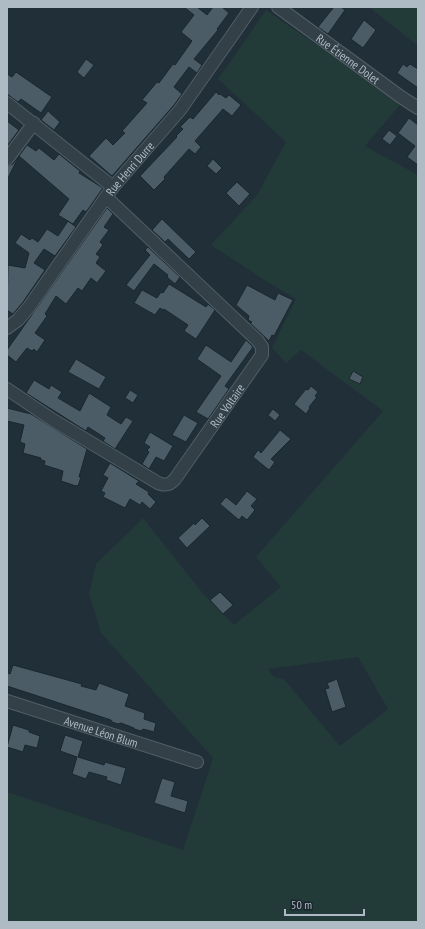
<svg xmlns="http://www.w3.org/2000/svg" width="425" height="929" font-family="'PT Sans Narrow',sans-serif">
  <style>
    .green { fill: #233b38; fill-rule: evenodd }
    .building { fill: #4b5c67; stroke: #1b272f }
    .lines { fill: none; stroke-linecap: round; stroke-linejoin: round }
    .minor-casing { stroke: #515e66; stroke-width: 14 }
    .minor { stroke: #344048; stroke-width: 12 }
    .labels { text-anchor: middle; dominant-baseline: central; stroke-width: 4; stroke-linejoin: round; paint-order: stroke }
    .street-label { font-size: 12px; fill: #aebbc5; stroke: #1a252d }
  </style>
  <rect width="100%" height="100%" fill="#202f38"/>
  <g class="green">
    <path d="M369,7H418V46Z"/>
    <path d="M266,10L372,83L400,105L365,146L418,175V922H7V792L183,850L213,758L101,633L89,594L96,564L143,518L205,596L234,625L281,587L256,557L383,411L301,350L286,363L272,348L296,299L266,281L211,245L257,195L286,142L218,79ZM358,657L388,709L340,746L284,679L274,677L268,669Z"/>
  </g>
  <g class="building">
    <path d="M184,7H197L207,15L213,7H222L229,13L217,29L218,30L194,59L202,65L197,73L189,67L174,87L182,94L174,105L112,176L89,156L106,138L113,145L125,133L122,131L147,103L142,100L157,82L159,83L173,64L175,65L192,41L181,32L194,15Z"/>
    <path d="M334,7H341L345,10L328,34L318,27Z"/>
    <path d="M364,20L376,30L363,48L351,39Z"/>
    <path d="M86,59L94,65L84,78L77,72Z"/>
    <path d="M403,64L407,67L410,64L418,69V88L397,73Z"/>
    <path d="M16,72L52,97L41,113L21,99L18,102L7,94V74L12,77Z"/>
    <path d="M216,92L219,95L220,94L226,98L229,95L241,105L232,116L223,109L195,141L201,147L195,154L189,149L164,177L165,179L154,190L140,176L177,137L176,136L183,129L180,127L190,117L193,119Z"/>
    <path d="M48,111L60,122L54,130L41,120Z"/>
    <path d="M409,118L418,125V165L407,157L415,146L398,133Z"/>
    <path d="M7,121L19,130L7,146Z"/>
    <path d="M389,130L397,136L390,145L382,139Z"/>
    <path d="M27,145L36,151L39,148L54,160L59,154L80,171L79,173L103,188L86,212L83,210L73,224L58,215L69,199L19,156L7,180V166L13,164Z"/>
    <path d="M213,159L222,168L216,174L207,166Z"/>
    <path d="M237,182L250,194L239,206L226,193Z"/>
    <path d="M107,208L113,214L104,227L109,230L100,242L103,245L96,254L100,257L96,263L106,271L97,283L91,278L82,291L78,288L66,304L56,296L45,314L47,316L35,333L45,340L37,352L34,349L32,351L27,348L16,362L7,355V350Z"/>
    <path d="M162,219L196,252L189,259L168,239L165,242L152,230Z"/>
    <path d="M68,221L76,227L55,256L44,249L34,263L45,270L23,302L13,314L7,310L8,265L25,268L29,253L15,243L21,234L30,240L32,238L38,242L47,229L58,236Z"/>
    <path d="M148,247L180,277L175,284L167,277L168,275L154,264L134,291L126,285L150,255L145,250Z"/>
    <path d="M169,284L206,307L208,304L215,310L196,339L184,331L188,325L164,309L163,310L160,308L155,315L134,303L142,290L157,298L161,292L163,293Z"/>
    <path d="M247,285L275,300L278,293L293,300L274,336L272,335L269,341L250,323L252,322L248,320L249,316L236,305Z"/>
    <path d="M246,340L253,347L225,386L229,389L208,419L196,412L221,376L197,359L206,345L231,362Z"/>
    <path d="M76,359L106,377L99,389L68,372Z"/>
    <path d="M353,371L363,377L360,384L349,379Z"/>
    <path d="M34,380L49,389L51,385L62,392L58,398L80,411L89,393L111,407L107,415L121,424L126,417L133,421L115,449L103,441L105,438L88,427L86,431L26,393Z"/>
    <path d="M311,386L318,392L315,396L317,397L309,407L310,408L306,414L294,404L306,389L308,390Z"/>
    <path d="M130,390L138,395L133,403L125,398Z"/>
    <path d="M7,408L31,414L87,449L79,477H81L78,486L77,485L76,486L61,481L63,471L44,465L45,461L41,460V458L23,453L25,444L20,442L24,425L7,421Z"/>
    <path d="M273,409L280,415L275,421L268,415Z"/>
    <path d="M184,415L198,423L186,442L172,435Z"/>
    <path d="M280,430L291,439L271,459L275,462L269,470L253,457L258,450L261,453Z"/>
    <path d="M150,432L173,446L164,461L156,457L149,469L142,464L149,452L147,450L150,447L144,443Z"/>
    <path d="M110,463L139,481L136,484L149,492L148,494L156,502L150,509L142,502L140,505L130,499L125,508L103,497L105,493L101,491L108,478L103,475Z"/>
    <path d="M247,491L257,499L251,506L255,510L247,520L242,516L239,520L220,504L226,497L236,505Z"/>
    <path d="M202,518L210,526L187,548L178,538L194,523L195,525Z"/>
    <path d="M220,592L233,605L223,614L210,600Z"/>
    <path d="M13,665L82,684L81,686L96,690L99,683L129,694L125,706L145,713L144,719L156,723L154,732L143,729L141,731L134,729V728L121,723L118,724L112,722L111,720L7,686V673L10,674Z"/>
    <path d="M337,679L346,707L332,712L325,689L329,688L327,683Z"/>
    <path d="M13,725L29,730V732L40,736L37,748L25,745L23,752L7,747Z"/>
    <path d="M65,735L83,741L78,757L104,765L105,762L126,768L121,785L106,780L107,777L89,772L86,779L72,774L77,757L60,751Z"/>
    <path d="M162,778L175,782L171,796L188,801L185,813L154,803Z"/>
  </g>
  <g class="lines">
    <defs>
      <g id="minor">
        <path id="s1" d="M278,7L401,97L418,108"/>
        <path d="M7,103L113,187"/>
        <path d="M7,159L34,123"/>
        <path id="s2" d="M7,328L18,320L29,307L113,187L180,110L252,7"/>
        <path id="s3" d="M7,389L53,420L158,483C165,486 170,485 175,479L262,355V347L258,341L106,197"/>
        <path id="s4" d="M7,701L197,762"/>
      </g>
    </defs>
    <use href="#minor" class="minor-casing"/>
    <use href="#minor" class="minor"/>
  </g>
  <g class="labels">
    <g class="street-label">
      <text stroke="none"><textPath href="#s1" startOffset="87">Rue Étienne Dolet</textPath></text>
      <text stroke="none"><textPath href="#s2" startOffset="202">Rue Henri Durre</textPath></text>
      <text stroke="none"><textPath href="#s3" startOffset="287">Rue Voltaire</textPath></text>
      <text stroke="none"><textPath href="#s4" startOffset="99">Avenue Léon Blum</textPath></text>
    </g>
  </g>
  <rect width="425" height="929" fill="none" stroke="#aebbc5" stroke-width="16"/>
  <path d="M285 909v6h79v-6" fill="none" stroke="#aebbc5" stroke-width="2"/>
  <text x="291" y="909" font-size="12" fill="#aebbc5" stroke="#1a252d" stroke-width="3" paint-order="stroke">50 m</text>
</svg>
